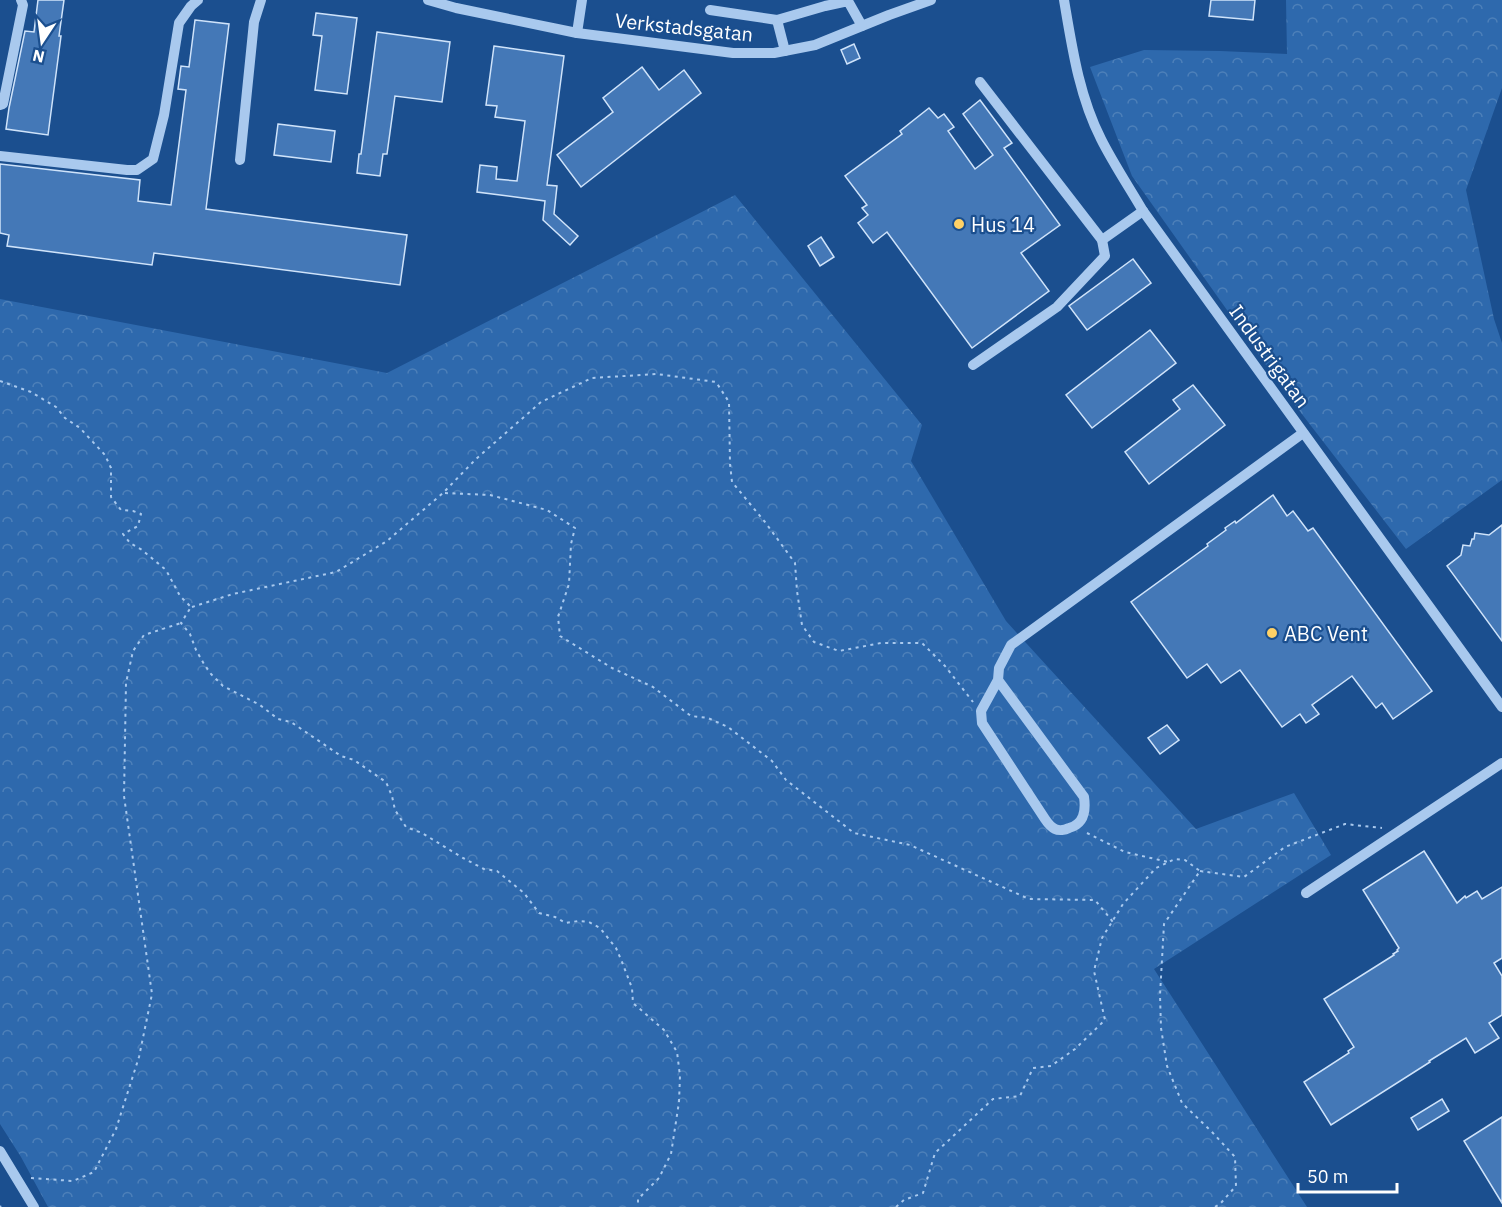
<svg xmlns="http://www.w3.org/2000/svg" width="1502" height="1207" font-family="'IBM Plex Sans',sans-serif">
  <style>
    .forest { fill: url(#forest-crowns) }
    .building { fill: #4478b7; stroke: #cfe3fa; stroke-width: 1.5 }
    .lines { fill: none; stroke-linecap: round; stroke-linejoin: round }
    .path { stroke: #a9c9ee; stroke-width: 2; stroke-dasharray: 3 4.5; stroke-linecap: butt }
    .minor { stroke: #a9c9ee; stroke-width: 10 }
    .poi-dot { fill: #ffd166; stroke: #1b4f8f; stroke-width: 2 }
    .labels { text-anchor: middle; dominant-baseline: central; stroke-width: 4.5; stroke-linejoin: round; paint-order: stroke }
    .street-label { font-size: 20px; fill: #fff; stroke: #1b4f8f }
    .poi-label { font-size: 20px; fill: #fff; stroke: #1b4f8f; text-anchor: start }
  </style>
  <defs>
    <pattern id="forest-crowns" width="20" height="18" patternUnits="userSpaceOnUse" patternTransform="scale(1.5)"><rect width="20" height="18" fill="#2e69ad"/><path d="M2 6a3 3 0 1 1 6 0M12 15a3 3 0 1 1 6 0" fill="none" stroke="#4d80b9"/></pattern>
  </defs>
  <rect width="100%" height="100%" fill="#1b4f8f"/>
  <g class="forest">
    <path d="M1286,0H1502V88L1466,190L1494,319L1502,343V480L1406,549L1288,396L1132,176L1090,67L1144,50L1220,51L1287,54Z"/>
    <path d="M735,195L922,425L911,461L1006,621L1196,829L1294,793L1331,855L1154,969L1307,1207H48L21,1157L0,1124V299L387,373Z"/>
  </g>
  <g class="building">
    <path d="M38,0H64L59,36H61L48,135L6,129L9,108L25,31L34,32Z"/>
    <path d="M1211,0H1255L1253,20L1209,16Z"/>
    <path d="M316,13L357,18L347,94L315,90L322,36L313,35Z"/>
    <path d="M195,20L229,24L206,209L407,235L400,285L154,253L152,265L7,246L9,235L0,233V164L140,180L138,201L171,205L186,90L178,89L181,66L189,67Z"/>
    <path d="M377,32L450,42L442,102L395,96L387,154H383L380,176L357,173L359,154H361Z"/>
    <path d="M854,44L860,58L847,64L841,50Z"/>
    <path d="M494,46L564,56L547,185L557,186L554,214L578,236L570,245L543,220L545,201L477,192L480,165L497,167L496,179L517,181L525,121L495,117L497,106L486,105Z"/>
    <path d="M642,67L659,90L684,70L701,93L581,187L557,155L613,112L603,98Z"/>
    <path d="M980,100L1012,143L1004,148L1060,225L1021,253L1049,291L972,348L887,232L873,243L858,223L868,215L862,208L867,205L845,176L902,134L900,131L929,108L938,118L944,114L954,127L948,131L975,169L993,155L963,114Z"/>
    <path d="M278,124L335,131L331,162L274,155Z"/>
    <path d="M821,237L834,257L820,266L808,246Z"/>
    <path d="M1133,259L1151,283L1087,330L1069,306Z"/>
    <path d="M1150,330L1176,363L1092,428L1066,395Z"/>
    <path d="M1193,385L1225,425L1149,484L1125,452L1180,409L1173,400Z"/>
    <path d="M1273,495L1287,516L1293,511L1308,531L1313,528L1432,691L1393,719L1382,703L1376,708L1352,676L1312,705L1319,714L1306,723L1300,714L1282,727L1240,670L1221,683L1207,664L1187,678L1131,602L1208,546L1207,544L1226,530L1225,528L1235,521L1236,523Z"/>
    <path d="M1502,525V641L1447,566L1461,555L1463,545L1470,546L1472,539H1474L1475,533L1489,535Z"/>
    <path d="M1167,725L1179,740L1160,754L1148,738Z"/>
    <path d="M1424,851L1457,903L1465,896L1466,898L1477,891L1482,899L1502,887V958L1494,963L1502,976V1015L1489,1023L1499,1038L1475,1053L1466,1038L1429,1061L1430,1062L1331,1125L1304,1082L1349,1053L1348,1051L1354,1047L1324,999L1394,955L1393,954L1398,951L1397,950L1399,948L1363,890Z"/>
    <path d="M1442,1099L1449,1111L1418,1130L1411,1118Z"/>
    <path d="M1502,1117V1203L1464,1141Z"/>
  </g>
  <g class="lines">
    <g class="path">
      <path d="M0,381L31,392L56,407L65,418L80,428L105,455L111,468V497L121,510L133,511L141,514L138,526L123,534L130,543L142,550L166,570L180,596L191,607L181,623L190,634L196,650L204,664L211,674L223,686L260,705L278,719L291,722L341,756L354,760L386,782L392,796L395,810L406,827L422,833L463,858L484,869L497,871L524,893L539,913L555,917L566,923L578,921L589,922L600,928L616,948L622,962L632,988L633,1003L664,1030L677,1052L680,1076L679,1102L671,1154L659,1178L638,1199V1207"/>
      <path d="M445,493L490,495L547,510L575,528L571,544L569,584L558,617L560,636L612,668L653,687L691,716L708,718L728,727L772,761L786,780L854,833L910,845L1029,899L1095,900L1113,922"/>
      <path d="M192,607L233,594L336,572L387,541L443,493L476,459L541,402L592,378L657,374L716,382L729,402L730,464L732,482L765,522L795,563L797,591L802,625L814,642L839,651L881,643H922L945,666L973,702"/>
      <path d="M1087,833L1125,852L1168,862"/>
      <path d="M1200,871L1244,877L1285,847L1345,824L1382,828"/>
      <path d="M31,1178L73,1181L94,1172L116,1129L139,1057L152,994L124,796L126,683L133,651L144,635L181,623"/>
      <path d="M0,1206L1,1207"/>
      <path d="M896,1207L904,1200L923,1193L935,1153L993,1099L1020,1096L1033,1068L1051,1066L1075,1049L1105,1020L1094,971L1102,938L1123,904L1156,868L1175,859L1185,860L1200,871L1164,924L1160,995L1161,1028L1167,1066L1182,1103L1212,1132L1235,1157L1236,1186L1220,1204L1215,1207"/>
    </g>
    <g class="minor">
      <path d="M428,0L456,8L577,33L733,53H774L815,45L889,15L931,0"/>
      <path d="M1064,0C1072,47 1079,96 1101,139C1113,163 1129,187 1143,211L1502,707"/>
      <path d="M710,10L777,20"/>
      <path d="M577,33L582,0"/>
      <path d="M785,51L777,20L825,6L848,1L862,26"/>
      <path d="M980,82L1102,240L1143,211"/>
      <path d="M0,105L3,104L23,5L21,0"/>
      <path d="M0,156L127,170H137L153,159L164,115L179,23L191,6L198,0"/>
      <path d="M240,160L254,22L261,0"/>
      <path d="M973,365L1057,307L1105,256L1102,240"/>
      <path d="M998,680L1084,797C1086,811 1084,824 1069,828C1065,830 1059,831 1055,829C1051,827 1047,822 1045,819L982,723L981,711L998,680L999,668L1011,645L1303,433"/>
      <path d="M1306,893L1502,763"/>
      <path d="M0,1151L34,1207"/>
    </g>
  </g>
  <g class="poi-dot">
    <circle cx="959" cy="224" r="6"/>
    <circle cx="1272" cy="633" r="6"/>
  </g>
  <g class="labels">
    <g class="street-label">
      <text transform="translate(684 27) rotate(6)">Verkstadsgatan</text>
      <text transform="translate(1270 356) rotate(54)">Industrigatan</text>
    </g>
    <g class="poi-label">
      <text x="971" y="224">Hus 14</text>
      <text x="1284" y="633">ABC Vent</text>
    </g>
  </g>
  <g transform="translate(42 42) rotate(193)" stroke="#1b4f8f" stroke-width="4.5" paint-order="stroke">
  <path d="M0-4.5L10 22L0 15L-10 22Z" fill="#ffffff"/>
  <text y="-9" font-size="16" font-weight="bold" text-anchor="middle" fill="#ffffff">N</text>
  </g>
  <path d="M1298 1183v9h99v-9" fill="none" stroke="#ffffff" stroke-width="3"/>
  <text x="1307" y="1183" font-size="18" fill="#ffffff" stroke="#1b4f8f" stroke-width="4.5" paint-order="stroke">50 m</text>
</svg>
